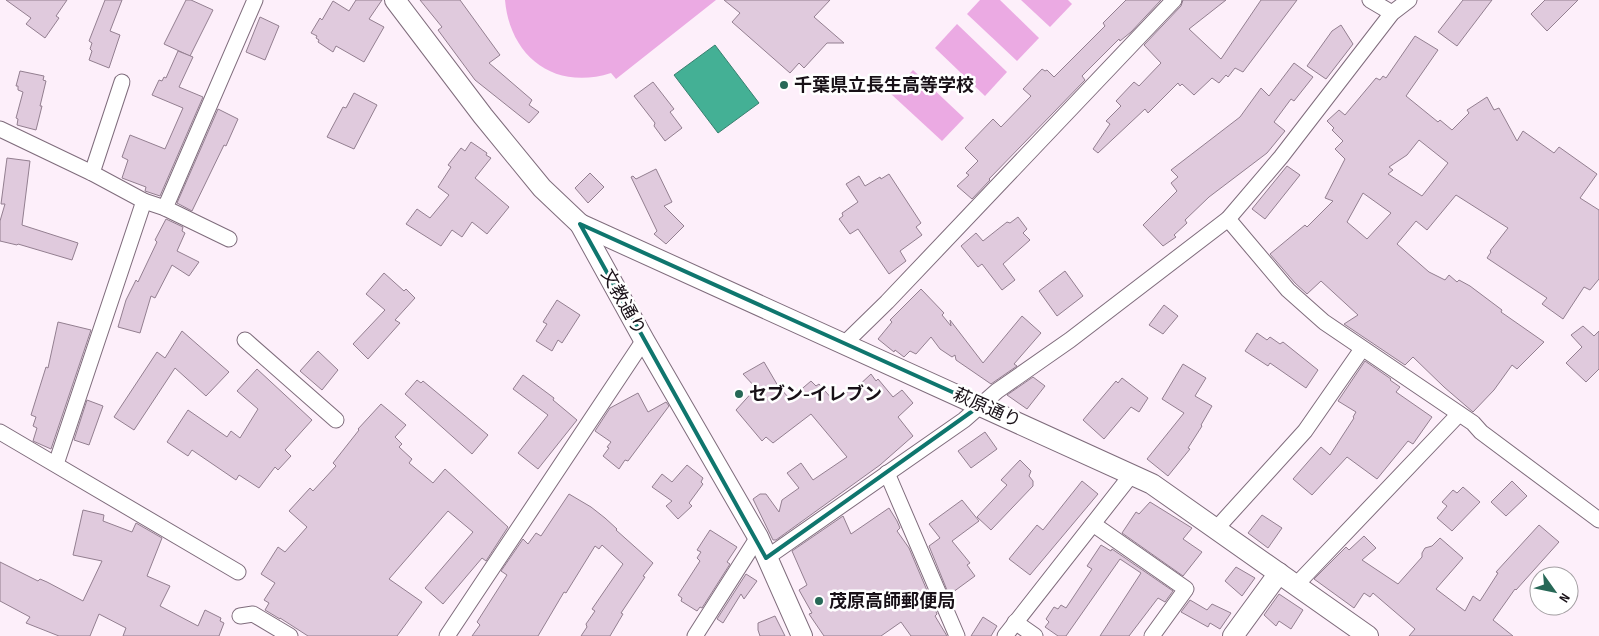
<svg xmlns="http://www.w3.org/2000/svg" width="1599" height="636" font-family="'Sofia Sans Condensed','Noto Sans JP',sans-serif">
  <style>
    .green { fill: #ebaae3 }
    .water { fill: #44b095; stroke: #37806f }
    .building { fill: #e0cadd; stroke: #937f90; fill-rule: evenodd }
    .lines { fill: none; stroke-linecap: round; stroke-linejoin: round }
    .minor-casing { stroke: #7f6c7c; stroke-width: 17 }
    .tertiary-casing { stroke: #7f6c7c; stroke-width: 22 }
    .minor { stroke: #fff; stroke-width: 15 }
    .tertiary { stroke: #fff; stroke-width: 20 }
    .marked { fill: none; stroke: #0f766e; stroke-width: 4; stroke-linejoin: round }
    .poi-dot { fill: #276857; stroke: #fff; stroke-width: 2 }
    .labels { text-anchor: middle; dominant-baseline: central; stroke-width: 5; stroke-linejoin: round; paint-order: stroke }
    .poi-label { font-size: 18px; font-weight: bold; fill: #181017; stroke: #fff; text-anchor: start }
    .street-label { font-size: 18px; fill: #181017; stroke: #fff }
  </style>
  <rect width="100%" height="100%" fill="#fdeffa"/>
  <g class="green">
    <path d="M505,0H716L616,79L611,73C555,91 510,57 505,0Z"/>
    <path d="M980,0H1000L1039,38L1017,61L967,14Z"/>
    <path d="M1021,0H1068L1072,4L1050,27Z"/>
    <path d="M957,24L1007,72L985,96L935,48Z"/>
    <path d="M913,70L964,118L942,141L891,94Z"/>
  </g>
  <path class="water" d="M715,45L759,103L718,133L674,75Z"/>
  <g class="building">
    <path d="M6,0H67L56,16L59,18L45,38L26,24L31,18Z"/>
    <path d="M105,0H122L110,31L120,35L109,68L89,60L92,51L90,49L92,43L89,41Z"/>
    <path d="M186,0H191L213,10L190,56L164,44Z"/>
    <path d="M356,0H382L369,19L384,27L364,62L336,46L333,52L318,42L319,40L316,38L317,36L311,33L320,18L322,20L333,1L349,11Z"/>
    <path d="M420,0H460L500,55L489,63L532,100L529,105L539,112L529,123L475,80L438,30L442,27Z"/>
    <path d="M724,0H830L814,17L844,43H827L804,68L799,63L790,73L732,22L740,13Z"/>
    <path d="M1126,0H1161L1131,32L1120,41L1119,39L1082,76L1085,80L989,179L990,180L972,199L957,186L969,175L966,173L978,161L965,148L993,119L1001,127L1031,96L1023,89L1042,69L1045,71L1047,70L1054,77L1105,26L1103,23Z"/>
    <path d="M1183,0H1226L1189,29L1221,59L1261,0H1297L1243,72L1235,68L1228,77L1226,75L1219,83L1212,78L1194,95L1182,84L1180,86L1178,83L1148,113L1145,109L1098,153L1093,149L1110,124L1106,121L1121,106L1116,101L1134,82L1139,86L1161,63L1144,45L1181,6Z"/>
    <path d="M1463,0H1492L1457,46L1438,32Z"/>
    <path d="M1545,0H1578L1547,31L1531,14Z"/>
    <path d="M260,17L279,26L265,60L246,52Z"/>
    <path d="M1341,25L1353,44L1326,79L1307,66L1332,31Z"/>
    <path d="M1415,36L1438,50L1406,96L1438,122L1440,120L1452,130L1469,113L1467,110L1487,97L1494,110L1499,108L1517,141L1523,131L1554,153L1559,147L1597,174L1580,198L1599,210V279L1590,290L1584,287L1563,319L1542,304L1547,298L1487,258L1491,252L1490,251L1508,228L1456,195L1427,230L1416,221L1397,244L1429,272L1445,280L1449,275L1457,282L1459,280L1470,286L1502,310L1501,312L1544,342L1517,369L1512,365L1494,390L1473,412L1444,387L1413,357L1405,365L1344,324L1358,315L1321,281L1307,294L1295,283L1270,254L1305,225L1307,227L1333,201L1325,198L1345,159L1335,149L1343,141L1332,130L1334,128L1327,121L1339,110L1345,115L1376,78L1380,80L1383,76L1386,78ZM1419,140L1448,163L1422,196L1388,174L1393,170L1389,167L1407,155ZM1363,193L1391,213L1367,239L1347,222Z"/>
    <path d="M178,51L193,57L179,87L203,97L160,196L145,191L146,187L122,178L128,160L122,157L130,135L165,149L183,108L152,95L159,80L162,81L164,77L166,78Z"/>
    <path d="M1294,63L1313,77L1294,101L1291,99L1274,122L1285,131L1267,153L1209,197L1185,220L1187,223L1174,235L1176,237L1163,246L1143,225L1177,191L1171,183L1178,177L1171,170L1240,117L1261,88L1269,96Z"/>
    <path d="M20,71L44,76L43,80L46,81L40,106H42L36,130L17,125L18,119L16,118L23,92L18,90V86H16Z"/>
    <path d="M653,82L674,109L670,112L682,128L665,141L654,126L655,123L634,96Z"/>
    <path d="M354,93L377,105L354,149L327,137L343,107L346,108Z"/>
    <path d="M218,109L238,119L226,146L224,145L192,211L177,203Z"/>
    <path d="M471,142L487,153L486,155L491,158L475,178L509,207L487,234L472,222L462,237L452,230L441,246L406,224L417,209L430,218L449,195L438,187L451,167L448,165L461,148L465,151Z"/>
    <path d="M7,158L30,161L22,225L78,243L72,260L18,244L17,245L0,241V221L5,204H1Z"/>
    <path d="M1287,166L1300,175L1265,219L1252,209Z"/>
    <path d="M656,169L672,202L664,206L684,226L666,244L654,234L657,231L631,177L633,176L636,179Z"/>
    <path d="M590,173L604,187L588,203L575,188Z"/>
    <path d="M889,174L921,223L916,227L922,235L900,251L906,261L889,274L858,229L850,234L839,219L843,216L842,213L858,202L846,184L859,176L865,186L880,177L881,179Z"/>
    <path d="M1018,217L1027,229L1023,233L1030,240L1003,264L1015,280L1002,290L982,264L978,267L961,246L976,233L983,241L1007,222L1010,223Z"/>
    <path d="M166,219L183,227L182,231L185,233L177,251L199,262L189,276L172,265L155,298L151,296L140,333L118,327L126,300L136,280L138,282L157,242L155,240Z"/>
    <path d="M1065,271L1083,296L1057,316L1039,291Z"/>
    <path d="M384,273L404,291L406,289L415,298L395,320L400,323L368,359L353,344L385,310L366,294Z"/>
    <path d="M921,289L944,313L942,315L951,326L950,320L983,363L1022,316L1041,333L1014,364L1017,366L991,384L956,360L955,355L952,357L940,349L931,337L916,354L910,351L904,357L895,350L894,352L878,339L892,322L890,320Z"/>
    <path d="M557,300L580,315L562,343L558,340L552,351L536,341L547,324L543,322Z"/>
    <path d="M1164,305L1178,316L1163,334L1149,325Z"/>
    <path d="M58,322L91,330L51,449L33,441L37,428L33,426L36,417L31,415L46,367L48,368Z"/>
    <path d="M1583,326L1594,336L1599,331V369L1586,382L1566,363L1582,347L1571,335Z"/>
    <path d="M182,331L229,372L206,396L175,368L134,430L114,417L157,352L165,358Z"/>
    <path d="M1257,333L1267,340L1270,337L1280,344L1283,342L1318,370L1306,388L1270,363L1268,366L1245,351Z"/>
    <path d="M318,351L338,370L322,390L300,371Z"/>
    <path d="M1365,361L1391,379L1390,380L1400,387L1396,392L1432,417L1413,444L1408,441L1377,479L1347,457L1312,495L1293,479L1321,447L1330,455L1354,418L1353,417L1356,412L1338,401Z"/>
    <path d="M764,362L778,386L790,399L811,381L816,386L819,384L833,400L835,398L837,401L854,386L856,388L871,374L876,381L878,379L893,397L902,390L913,403L898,417L913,436L880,465L776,540H773L753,499L760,494H766L779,512L782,500L799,488L787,473L801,463L813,480L847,457L811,414L773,443L766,437L762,441L736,410L756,388L743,374Z"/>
    <path d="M1183,364L1206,378L1195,396L1212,406L1201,425L1202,426L1188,448L1190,449L1168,476L1147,459L1184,413L1162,399Z"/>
    <path d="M257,369L312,420L285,450L291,456L278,470L275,467L259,488L239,475L236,480L192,450L188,456L167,442L188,410L227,437L231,431L240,438L258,409L237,391Z"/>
    <path d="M523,375L554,398L553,400L577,420L538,469L518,453L548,415L513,389Z"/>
    <path d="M1033,377L1045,386L1027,409L1007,395Z"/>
    <path d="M1122,378L1148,398L1139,412L1131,407L1104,439L1083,420L1116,381L1118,383Z"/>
    <path d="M417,380L421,383L423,381L488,435L472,454L405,394Z"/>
    <path d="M638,393L648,412L666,402L669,406L628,461L625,460L619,469L603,456L609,448L607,447L611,442L595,431L610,408Z"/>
    <path d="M87,400L103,406L89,445L74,440Z"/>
    <path d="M381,404L406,425L395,437L402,444L399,447L412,459L409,463L433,483L445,469L508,527L486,561L482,558L443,604L425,588L473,532L448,511L389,579L422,602L397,636H308L280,618V619L265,610L269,603L264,600L275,583L261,574L278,547L285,552L307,527L289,511L310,488L313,491L336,466L333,463L359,430L358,429Z"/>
    <path d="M985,432L997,449L971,468L958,451Z"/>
    <path d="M1020,460L1031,471L1029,476L1033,481V486L991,530L977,517L1007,485L1001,480Z"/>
    <path d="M687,465L703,478L701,482L703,484L689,503L692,506L678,519L666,506L672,501L652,487L662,474L672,482Z"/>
    <path d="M1082,481L1098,494L1030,575L1009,559L1037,525L1043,530Z"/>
    <path d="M1512,481L1527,496L1506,516L1491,502Z"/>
    <path d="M1463,487L1480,502L1452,531L1437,518L1447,506L1442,502L1453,490L1457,493Z"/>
    <path d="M569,494L591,507L605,518L617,529L616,530L653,563L643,576L645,577L621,613L623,614L610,636H581L587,627L586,624L595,611L592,609L623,564L602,545L599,549L595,546L566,593L564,592L538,636H472L480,625L477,622L507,575L501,571L523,539L528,544L536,533L541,536Z"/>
    <path d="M962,500L979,521L952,541L970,563L967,565L975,576L949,595L929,546L940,538L929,524Z"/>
    <path d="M1150,502L1192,528L1183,539L1202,552L1183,576L1122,533L1136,512L1139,514Z"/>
    <path d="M889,508L897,521L900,528L897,531L909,548L937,614L935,616L947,636H911L901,622L881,636H824L809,614L812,613L799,590L807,585L792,551L843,516L851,534Z"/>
    <path d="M83,510L104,515L103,521L132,532L136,523L162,538L147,576L170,586L160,606L198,626L205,610L221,618L220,621L224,623L219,636H123L126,628L99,614L90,636H59L26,623L30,617L0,601V562L38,581L40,579L47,582L83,601L102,561L73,555Z"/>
    <path d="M1262,515L1282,528L1268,548L1248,533Z"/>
    <path d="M1539,525L1559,542L1516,590L1515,589L1493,620L1513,636H1409L1415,629L1373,593L1370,597L1364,593L1354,608L1314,579L1346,547L1349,550L1364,536L1376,548L1362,560L1398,584L1422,557V553L1425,548L1432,546L1440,538L1463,558L1436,589L1465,611L1473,596L1480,601L1498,573L1496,572Z"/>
    <path d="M710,530L737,547L727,562L730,564L702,608L700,607L697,611L681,601L682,598L678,595L700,561L697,558L701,552L697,550Z"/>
    <path d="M1101,545L1111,551L1112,549L1173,591L1165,602L1158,598L1129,636H1100L1141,573L1120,559L1066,636H1058L1045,627L1049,622L1046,619L1054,607L1058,609L1061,605L1066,608L1092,569L1087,566Z"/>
    <path d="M1236,567L1255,578L1242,596L1225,581Z"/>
    <path d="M746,574L757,581L744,599L741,594L723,623L717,619Z"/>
    <path d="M1279,594L1303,610L1291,629L1279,621L1276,626L1264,615Z"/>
    <path d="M1190,600L1207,610L1212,604L1231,613L1220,629L1210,623L1208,627L1181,612Z"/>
    <path d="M775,616L785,636H760L758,630V623Z"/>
    <path d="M983,617L997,626L991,636H971Z"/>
  </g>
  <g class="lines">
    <defs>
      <g id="minor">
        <path d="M1370,0L1392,13"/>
        <path d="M0,129L92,173L144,201L165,208L229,239"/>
        <path d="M92,173L122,82"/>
        <path d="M165,208L255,0"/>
        <path d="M1228,219L1288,290L1324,322L1473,423L1481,432L1599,520"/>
        <path d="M245,340L336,420"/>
        <path d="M844,344L887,302L1174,0"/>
        <path d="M0,432L238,572"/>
        <path d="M56,464L144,201"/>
        <path d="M887,473L957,636"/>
        <path d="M1093,524L1186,589L1152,636"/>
        <path d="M1216,529L1305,431L1362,349"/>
        <path d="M766,558L964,420L997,391L1070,340L1228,219L1281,157L1392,13L1409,0"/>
        <path d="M1296,585L1459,414"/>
        <path d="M240,616L253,614L290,636"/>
        <path d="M1015,622L1035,636"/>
        <path d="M447,636L644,340"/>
        <path d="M695,636L758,537"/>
        <path d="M1005,636L1132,474"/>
      </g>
      <g id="tertiary">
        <path d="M395,0L483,116L542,188L580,224L644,340L758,537L802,636"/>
        <path d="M580,224L1152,484L1368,636"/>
        <path d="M1233,636L1279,573"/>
      </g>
    </defs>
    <use href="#minor" class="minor-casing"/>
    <use href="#tertiary" class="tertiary-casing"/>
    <use href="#minor" class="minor"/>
    <use href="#tertiary" class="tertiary"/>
  </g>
  <path class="marked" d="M580,224L981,405L766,558Z"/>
  <g class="poi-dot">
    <circle cx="784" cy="85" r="5"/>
    <circle cx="739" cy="394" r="5"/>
    <circle cx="819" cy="601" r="5"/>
  </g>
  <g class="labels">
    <g class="poi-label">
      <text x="794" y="85">千葉県立長生高等学校</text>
      <text x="749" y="394">セブン-イレブン</text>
      <text x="829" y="601">茂原高師郵便局</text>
    </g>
    <g class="street-label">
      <text transform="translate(623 302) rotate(61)">文教通り</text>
      <text transform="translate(987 408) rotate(24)">萩原通り</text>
    </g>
  </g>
  <g transform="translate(1554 591) rotate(123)"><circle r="24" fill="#ffffff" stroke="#a39fa2"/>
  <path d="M0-4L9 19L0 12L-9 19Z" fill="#276857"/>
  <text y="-8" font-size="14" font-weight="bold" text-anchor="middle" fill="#181017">N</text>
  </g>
</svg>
